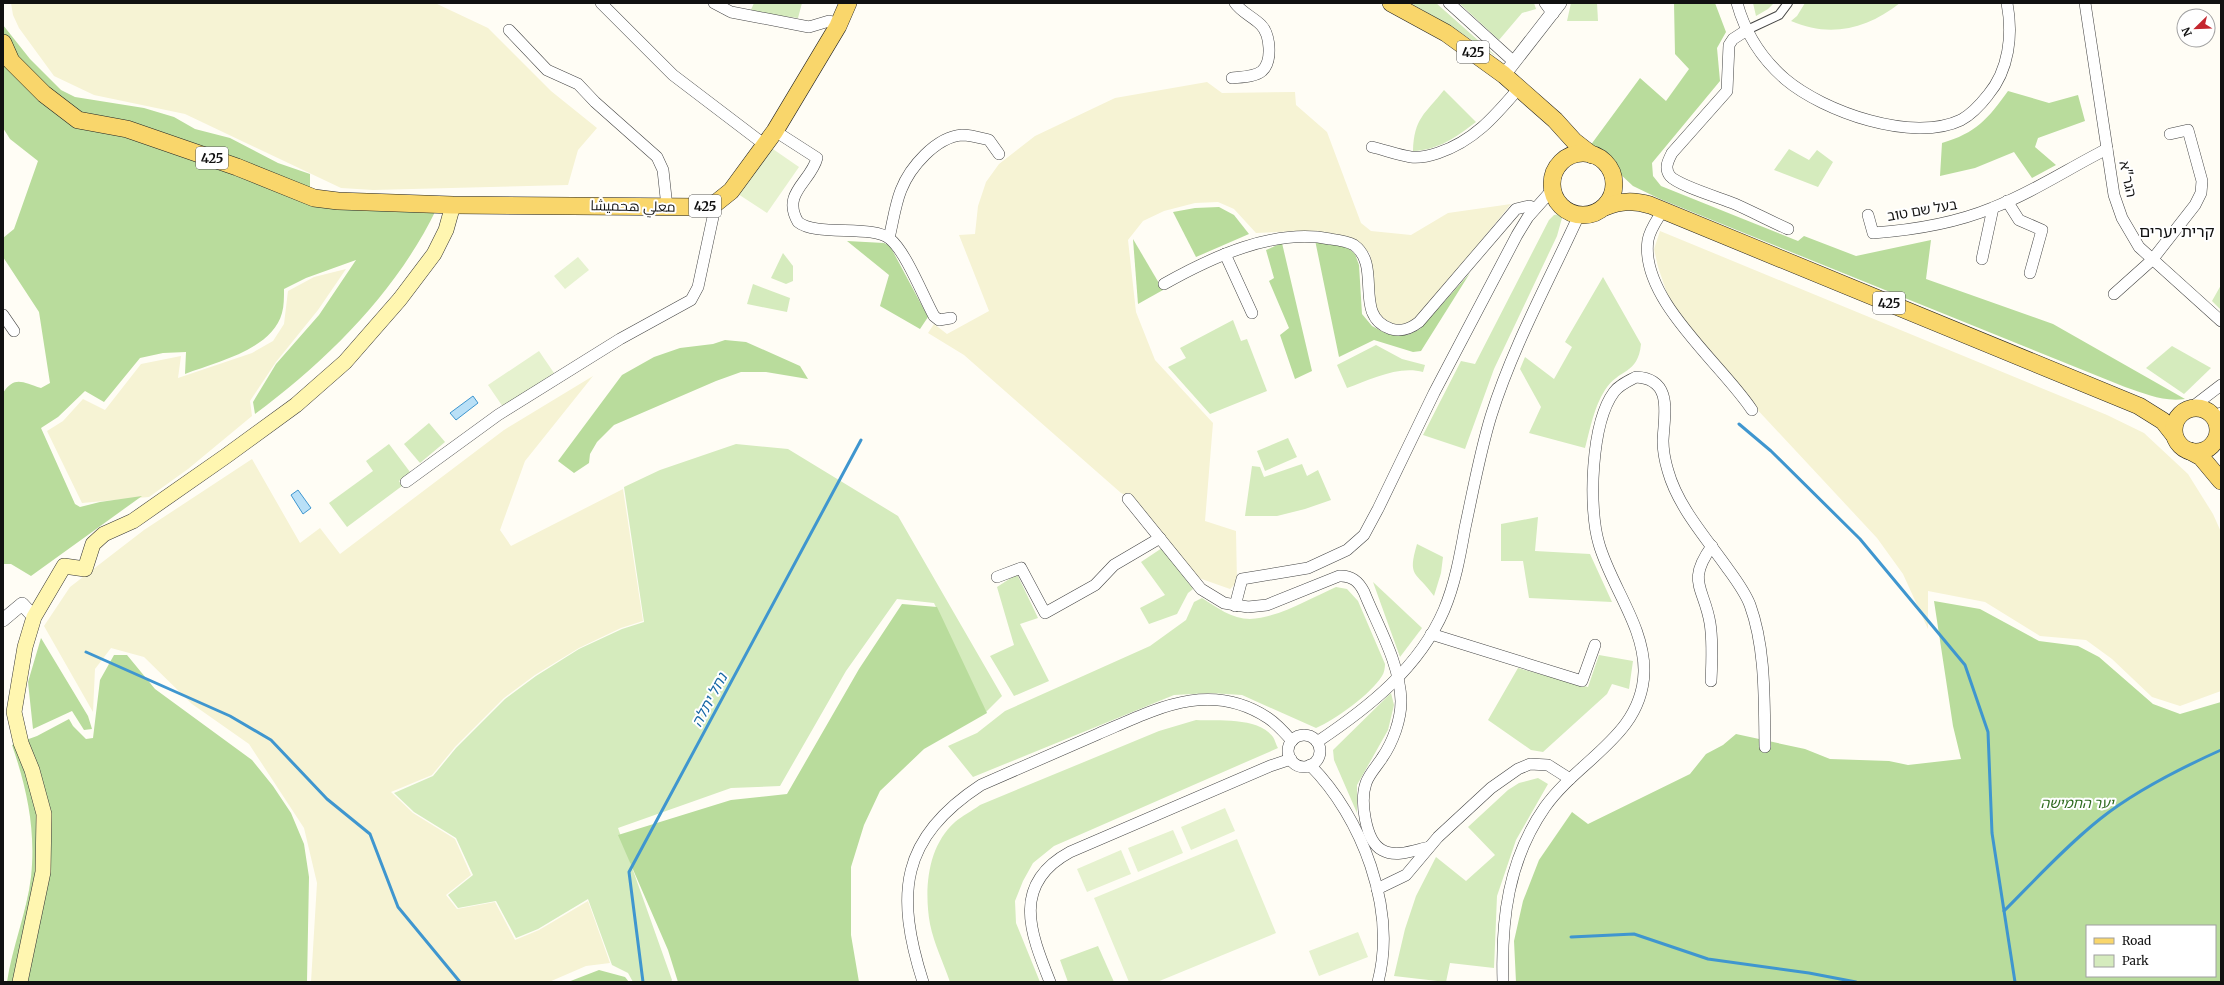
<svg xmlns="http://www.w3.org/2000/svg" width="2224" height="985" font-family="Merriweather,Cairo,'Noto Sans Hebrew',serif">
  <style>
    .farmland { fill: #f6f3d4 }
    .green { fill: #d5ebbd }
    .forest { fill: #b9dc9c; fill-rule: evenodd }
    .pitch { fill: #e6f2cf }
    .water { fill: #b9e0f7; stroke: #3f96cf }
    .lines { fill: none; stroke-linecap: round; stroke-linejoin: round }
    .stream { stroke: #3f96cf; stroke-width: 3 }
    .pedestrian-casing { stroke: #444; stroke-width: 10 }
    .minor-casing { stroke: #444; stroke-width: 12 }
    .tertiary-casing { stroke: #444; stroke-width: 14 }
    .secondary-casing { stroke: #333; stroke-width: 16 }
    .primary-casing { stroke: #222; stroke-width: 18 }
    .pedestrian { stroke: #fff; stroke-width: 8 }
    .minor { stroke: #fff; stroke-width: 11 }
    .tertiary { stroke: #fff; stroke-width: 13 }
    .secondary { stroke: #fff6b0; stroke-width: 15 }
    .primary { stroke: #f9d66b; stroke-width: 17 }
    .labels { text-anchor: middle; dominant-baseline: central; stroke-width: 4; stroke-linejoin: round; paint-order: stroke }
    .shield { fill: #fff; stroke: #585858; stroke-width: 1 }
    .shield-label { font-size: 13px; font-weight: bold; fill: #111 }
    .street-label { font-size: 14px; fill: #111; stroke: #fff }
    .park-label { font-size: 14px; font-style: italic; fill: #2f6b1f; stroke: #fff }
    .water-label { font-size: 15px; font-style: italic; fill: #1768a6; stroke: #fff }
    .quarter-label { font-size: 16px; fill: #111; stroke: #fff }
  </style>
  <rect width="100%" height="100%" fill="#fffdf5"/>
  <g class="farmland">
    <path d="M11,3H435L488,28L551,91L597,128L578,150L568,185L373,190L341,188L185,114L94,95L54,76L19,28L13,15Z"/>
    <path d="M1207,82L1222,93L1295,92L1296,105L1327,132L1361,223L1371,231L1411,235L1448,213L1511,204L1419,317L1408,325L1394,324L1380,317L1374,306L1370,253L1352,240L1330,233L1300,231L1256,233L1234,209L1218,202L1195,203L1164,211L1143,221L1128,240L1136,312L1155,360L1213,423L1205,521L1236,531L1237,582L1230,589L1196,577L1128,496L1121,493L964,355L928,333L934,324L947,334L989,311L959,235L975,234L978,206L986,182L999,164L1035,136L1115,98Z"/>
    <path d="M1660,231L2107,415L2144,433L2188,474L2213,514L2221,532V691L2180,706L2152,697L2112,659L2086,640L2040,636L1985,602L1928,591V629L1903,574L1877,538L1726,376L1683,319L1668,296L1658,267L1654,249Z"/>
    <path d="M346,269L318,310L276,362L250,401L252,416L188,469L149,497L82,503L47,431L63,421L83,399L105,410L141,364L181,356L178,378L252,353L273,341L284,324L288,291L314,277Z"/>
    <path d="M593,376L525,461L500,530L511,546L623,489L643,621L621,628L579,648L535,675L504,698L455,747L432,775L391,792L413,813L455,839L471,875L446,895L457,909L495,902L515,940L539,930L588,901L610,963L586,966L549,982H311L317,883L304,828L249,744L192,704L144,657L111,648L95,669L93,712L44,626L70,587L144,530L252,459L300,543L320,528L340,554L504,430Z"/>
  </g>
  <g class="green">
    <path d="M754,3H802L798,18L750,12Z"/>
    <path d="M1410,3H1436L1497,57L1451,26Z"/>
    <path d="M1459,3H1534L1536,9L1522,13L1499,40Z"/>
    <path d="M1571,3H1597L1598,21H1567Z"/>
    <path d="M1753,3H1774L1768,9L1756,16Z"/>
    <path d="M1805,3H1900C1867,29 1830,38 1791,21L1797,16Z"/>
    <path d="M1444,90L1476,122C1456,137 1439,150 1413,151C1414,118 1425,114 1444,90Z"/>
    <path d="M1789,149L1809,160L1817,150L1833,162L1818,187L1774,170Z"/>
    <path d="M1559,214L1562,218L1557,236L1494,369L1465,449L1423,435L1461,361L1475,364L1549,220L1554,215Z"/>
    <path d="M783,253L793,266V281L786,284L771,278Z"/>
    <path d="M1603,277L1641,344C1638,375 1619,368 1605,390C1594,407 1590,429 1585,448L1529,433L1541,407L1520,369L1525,357L1554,379L1572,347L1565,342Z"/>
    <path d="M753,284L790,298L787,312L747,304Z"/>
    <path d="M2221,285V310L2212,301Z"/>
    <path d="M1233,320L1241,341L1247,339L1267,391L1210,414L1168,367L1186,358L1180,348Z"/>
    <path d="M1376,345L1402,359L1425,365L1423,372C1399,365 1369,380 1347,388L1337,365Z"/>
    <path d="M2172,346L2211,368L2184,394L2146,368Z"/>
    <path d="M429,423L445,442L420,463L404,444Z"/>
    <path d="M1288,438L1297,457L1265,471L1257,451Z"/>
    <path d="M389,444L410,472L399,481L402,486L347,527L329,503L373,471L366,461Z"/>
    <path d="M736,444L788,449L898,516L1002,696L986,712L934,603L897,599L846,671L780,786L731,788L618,828L672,980L671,982H633L628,973L612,965L588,899L538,929L516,938L496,901L458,908L448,895L473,875L456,838L414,812L394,793L433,776L456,748L505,699L536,676L579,649L622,629L644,622L624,487L660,470Z"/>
    <path d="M1302,464L1307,476L1318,470L1331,500L1305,509L1277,516H1245L1252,466L1260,467L1264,477Z"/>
    <path d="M1538,517L1535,551L1590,554L1612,602L1529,598L1523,561H1501V524Z"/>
    <path d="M1417,544L1443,557L1441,573L1434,596C1416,571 1407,578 1417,544Z"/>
    <path d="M1162,548L1193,589L1188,593L1177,614L1149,624L1140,608L1165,595L1141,562Z"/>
    <path d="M1017,574L1038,618L1020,624L1049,681L1014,696L990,656L1014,645L997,587Z"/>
    <path d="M1373,582L1422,628L1400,657Z"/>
    <path d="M1336,587L1347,589L1358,601L1385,664C1385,668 1384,673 1382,676C1371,694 1335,720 1316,728L1242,695L1210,693L1174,695L973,777L948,746L977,733L1005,711L1150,646L1186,620L1194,602L1202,598C1216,607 1232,619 1250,619C1278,618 1311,598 1336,587Z"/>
    <path d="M1599,655L1633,661L1629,689L1612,684L1607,694L1543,752L1531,750L1488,720L1518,668L1588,687Z"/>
    <path d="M1391,693L1394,705L1388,730L1357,785V813L1334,760L1333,750Z"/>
    <path d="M1196,720C1218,721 1259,717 1273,737C1275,740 1276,745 1278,748L1054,846L1033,863L1023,881L1015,901L1016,923L1040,982H950C944,964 934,944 930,924C924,890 927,847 955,822C962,816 972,811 980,805L1159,731Z"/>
    <path d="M1538,778L1548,784L1516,840L1497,896L1494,968L1450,963L1446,982L1394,976L1405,929L1416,896L1436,857L1466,881L1495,855L1468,827L1508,790L1519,783Z"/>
    <path d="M1098,946L1114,982H1068L1060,960Z"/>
  </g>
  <g class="forest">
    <path d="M1674,3H1715L1726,32L1717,48L1720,81L1652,163L1653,176L1661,186L1798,241L1804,236L1856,256L1931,240L1926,279L2053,324L2185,399C2163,402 2146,394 2125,387L1660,199L1633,186L1590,146L1640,78L1666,101L1689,69L1675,54Z"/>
    <path d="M3,25L30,59L61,90L75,97L144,108L174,117L195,129L230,138L278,163L310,174V198L436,210C396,292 328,360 255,414L253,402L276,364L319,315L356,260L306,278L284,289C284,297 284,306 282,313C272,350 216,362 185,374L186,352L163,353L140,358L104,402L85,391L58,417L41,428L75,504L80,507L100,502L142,496L31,576L11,564H3V393C15,375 23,383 41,388L50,383L39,312L3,257V238L14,229L38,161L10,139L3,128Z"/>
    <path d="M2008,91L2049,103L2078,95L2085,121L2038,138L2035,147L2056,165L2032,178L2014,152L1975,168L1940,176L1942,143C1976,133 1988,119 2008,91Z"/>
    <path d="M1219,207L1234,215L1249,234L1196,257L1173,212L1195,208Z"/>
    <path d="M1133,239L1163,290L1138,304Z"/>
    <path d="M1315,240L1348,248L1355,254L1359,265L1362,314L1372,326L1387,334L1408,335L1420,329L1470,273L1421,351L1413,352L1374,340L1339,357Z"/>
    <path d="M847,241L884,243L890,246L928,317L920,329L880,306L889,275Z"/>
    <path d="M1282,243L1312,371L1295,379L1280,335L1289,328L1269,281L1274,278L1266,250Z"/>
    <path d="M725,340L746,342L800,366L808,379L766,372H741L716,381L614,425L597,442L590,454L589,463L574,473L558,461L622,375L654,357L680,348L713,344Z"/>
    <path d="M1934,601L1980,609L2039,641L2078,646L2099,657L2153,704L2180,714L2221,702V982H1516L1514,941L1523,901L1539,860L1572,812L1588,824L1690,774L1706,754L1723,745L1736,734L1805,749L1830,759L1889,761L1908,765L1961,759L1953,726ZM2087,926H2215V976H2087Z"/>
    <path d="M902,604L937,607L987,713L924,749L880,791L864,825L851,867V935L859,982H678L668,950L618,835L731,800L787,794L859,669Z"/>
    <path d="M41,638L88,716L92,729L84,730L72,711L33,729L28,682Z"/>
    <path d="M114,655H127L155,689L252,760L273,786L291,813L304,844L309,877L307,982H7C12,948 27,911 31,877C36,830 27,789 12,745L37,736L69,719L73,726L86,739L93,738L100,680Z"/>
    <path d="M599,970L625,977L629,982H568Z"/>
  </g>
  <g class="pitch">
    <path d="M770,147L799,167L767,213L738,194Z"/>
    <path d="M578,257L589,270L565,289L554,276Z"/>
    <path d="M539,351L554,373L503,407L488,385Z"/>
    <path d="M1225,808L1235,831L1191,850L1181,827Z"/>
    <path d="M1173,830L1183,853L1138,872L1128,848Z"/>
    <path d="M1237,839L1276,933L1157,982H1129L1094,898Z"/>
    <path d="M1121,850L1131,874L1087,892L1077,869Z"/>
    <path d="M1358,932L1368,957L1319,976L1309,951Z"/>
  </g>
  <g class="water">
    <path d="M473,396L478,403L456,420L450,413Z"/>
    <path d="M298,490L311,508L303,514L291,495Z"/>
  </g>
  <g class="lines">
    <g class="stream">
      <path d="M1739,424L1771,451L1860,539L1965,665L1988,732L1992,833L2015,982"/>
      <path d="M86,652L230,716L271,740L327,799L370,834L398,907L460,982"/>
      <path d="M2004,911C2035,880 2065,847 2100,819C2135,791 2181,768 2221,750"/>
      <path d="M1571,937L1634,934L1708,959L1809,973L1856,982"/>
      <path d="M643,982L629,872L861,440"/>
    </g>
    <defs>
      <path id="pedestrian" d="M1747,30L1779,15L1788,3"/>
      <g id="minor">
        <path d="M601,3L673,75L765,145"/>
        <path d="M714,3L731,12L809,27L829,21L839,24"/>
        <path d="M1449,3L1513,61"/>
        <path d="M1545,3L1553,14"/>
        <path d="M1737,3C1745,32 1762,59 1785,79C1824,112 1913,143 1961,120C1972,114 1981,104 1988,95C2009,70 2013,35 2007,3"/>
        <path d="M2085,3L2114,195L2122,218L2139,247L2221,321"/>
        <path d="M509,30L547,70L578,84L595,102L657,157L663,170L667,207"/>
        <path d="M1747,30L1733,39L1729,45L1727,91L1672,153C1668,161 1664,168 1670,176C1679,186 1721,198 1735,204C1753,212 1770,221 1788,229"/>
        <path d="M1232,78C1241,77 1255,77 1262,71C1273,61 1270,34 1261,25C1253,17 1241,12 1235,3"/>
        <path d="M775,131L817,158C811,182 781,193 798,222C816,237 873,224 890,239C906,252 923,296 934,316L939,320L951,318"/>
        <path d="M1372,147C1385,150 1398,155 1411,157C1420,158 1429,156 1438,153C1474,141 1495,116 1519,88"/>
        <path d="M2007,201L2019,220L2042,230L2030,273"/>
        <path d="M1663,210C1657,220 1650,229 1648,240C1639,299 1722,364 1752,410"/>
        <path d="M1868,215L1873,233C1914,230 1953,224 1992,208C2032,193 2069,168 2107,149"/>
        <path d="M889,238C893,222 895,205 901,190C910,167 936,137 962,135C971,135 981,138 989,140L999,154"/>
        <path d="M1225,254L1252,313"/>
        <path d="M1982,259L1993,208"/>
        <path d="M1164,284C1212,257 1274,228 1330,239C1338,240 1347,241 1354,245C1383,266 1352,316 1391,329C1402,332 1410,329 1419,322L1516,209L1529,206L1535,208"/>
        <path d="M2114,294L2152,260L2195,205L2201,193L2202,181L2188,130L2170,134"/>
        <path d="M3,315L14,331"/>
        <path d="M2191,408L2221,385"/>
        <path d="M2218,424L2221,413"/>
        <path d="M406,482L498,415L620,339L691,300L698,287L716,203"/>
        <path d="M1128,499L1201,589L1224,603L1248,607L1267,605L1339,576C1352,575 1359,582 1364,592C1378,627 1400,663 1401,701C1401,720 1393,742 1382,758C1377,766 1369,774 1366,783C1360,800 1365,841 1382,850C1396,858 1415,850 1429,847"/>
        <path d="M997,577L1021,568L1045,613L1095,585L1114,565L1160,538"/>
        <path d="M1235,606L1242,579L1308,568L1347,550L1364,535L1378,509L1434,393L1517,235L1528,217L1552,190"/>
        <path d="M1431,634L1582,681L1595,645"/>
        <path d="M1711,681C1712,662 1713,642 1710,623C1704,587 1686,582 1712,546"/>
        <circle cx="1304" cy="751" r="16"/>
        <path d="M1317,742C1368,708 1419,668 1444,610C1455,584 1460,556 1465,528C1473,491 1480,452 1491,416C1513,346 1549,281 1579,215"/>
        <path d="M1310,765C1362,817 1397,909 1378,982"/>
        <path d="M1377,889L1406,875L1438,837L1491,788L1518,769L1530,764L1548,765L1570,779"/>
        <path d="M923,982C895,894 900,838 981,785C1020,768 1059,751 1098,734C1154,710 1209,679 1268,718C1277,724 1285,733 1292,741"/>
        <path d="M1050,982C1030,932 1011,884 1070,852L1270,766L1291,759"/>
        <path d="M1503,982C1501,920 1508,860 1545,807C1579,759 1642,736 1644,672C1645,627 1611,586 1599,544C1588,508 1591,423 1614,392C1619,385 1628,381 1636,377C1674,379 1664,415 1663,441C1663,452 1665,461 1668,471C1678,507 1707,539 1728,569C1736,580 1745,592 1750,605C1766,649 1764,701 1765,747"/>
      </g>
      <g id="tertiary">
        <path d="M1504,75L1560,3"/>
        <path d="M3,620L22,604L34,617"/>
      </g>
      <path id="secondary" d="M20,982L43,872L44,814L32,770L21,743L14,712L25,647L34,617L64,566L85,569L93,544L104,534L133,521L226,456L296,405L345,362L400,299L434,254L446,230L453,205"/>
      <g id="primary">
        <path d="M1391,3L1446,33L1504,75L1555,120L1574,141L1592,155"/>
        <path d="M3,43L11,61L44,94L78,120L127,129L237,167L314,198L338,201L453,205L701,207L716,203L731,191L775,131L838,26L848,3"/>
        <circle cx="1583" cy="184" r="31"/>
        <path d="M1605,207C1621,201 1633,200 1650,205L2139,406L2163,421L2174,435"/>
        <circle cx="2196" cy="430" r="22"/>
        <path d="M2190,451L2201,457L2221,481"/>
      </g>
    </defs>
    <use href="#pedestrian" class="pedestrian-casing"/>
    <use href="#minor" class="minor-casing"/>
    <use href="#tertiary" class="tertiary-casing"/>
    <use href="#secondary" class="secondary-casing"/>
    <use href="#primary" class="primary-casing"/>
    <use href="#pedestrian" class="pedestrian"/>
    <use href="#minor" class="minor"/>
    <use href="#tertiary" class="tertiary"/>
    <use href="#secondary" class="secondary"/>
    <use href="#primary" class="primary"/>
  </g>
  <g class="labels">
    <g class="shield">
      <rect x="1457" y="41" width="32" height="22" rx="3"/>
      <rect x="196" y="147" width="32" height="22" rx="3"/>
      <rect x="689" y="195" width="32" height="22" rx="3"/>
      <rect x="1873" y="292" width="32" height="22" rx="3"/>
    </g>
    <g class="shield-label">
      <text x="1473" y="52">425</text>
      <text x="212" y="158">425</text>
      <text x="705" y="206">425</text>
      <text x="1889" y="303">425</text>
    </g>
    <g class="street-label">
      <text transform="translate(2128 179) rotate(78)">הגר"א</text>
      <text transform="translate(633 206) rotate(1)">معلي هحميشا</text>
      <text transform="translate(1922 210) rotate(-10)">בעל שם טוב</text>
    </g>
    <g class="park-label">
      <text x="2077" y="803">יער החמישה</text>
    </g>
    <g class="water-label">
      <text transform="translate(709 700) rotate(-62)">נחל יתלה</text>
    </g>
    <g class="quarter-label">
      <text x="2177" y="231">קרית יערים</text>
    </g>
  </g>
  <rect width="2224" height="985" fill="none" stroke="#111111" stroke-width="8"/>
  <rect x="2086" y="925" width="130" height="52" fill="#ffffff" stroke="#a0a0a0"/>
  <rect x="2094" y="938" width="20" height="6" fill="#f9d66b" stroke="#a0a0a0"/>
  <text x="2122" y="945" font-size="12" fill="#111111">Road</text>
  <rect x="2094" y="955" width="20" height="12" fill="#d5ebbd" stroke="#a0a0a0"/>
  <text x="2122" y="965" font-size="12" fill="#111111">Park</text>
  <g transform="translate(2196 28) rotate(247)"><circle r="19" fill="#ffffff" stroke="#a0a0a0"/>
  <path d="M0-3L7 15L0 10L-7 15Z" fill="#c4262e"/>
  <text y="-6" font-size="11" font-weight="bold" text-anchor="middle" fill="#111111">N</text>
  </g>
</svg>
